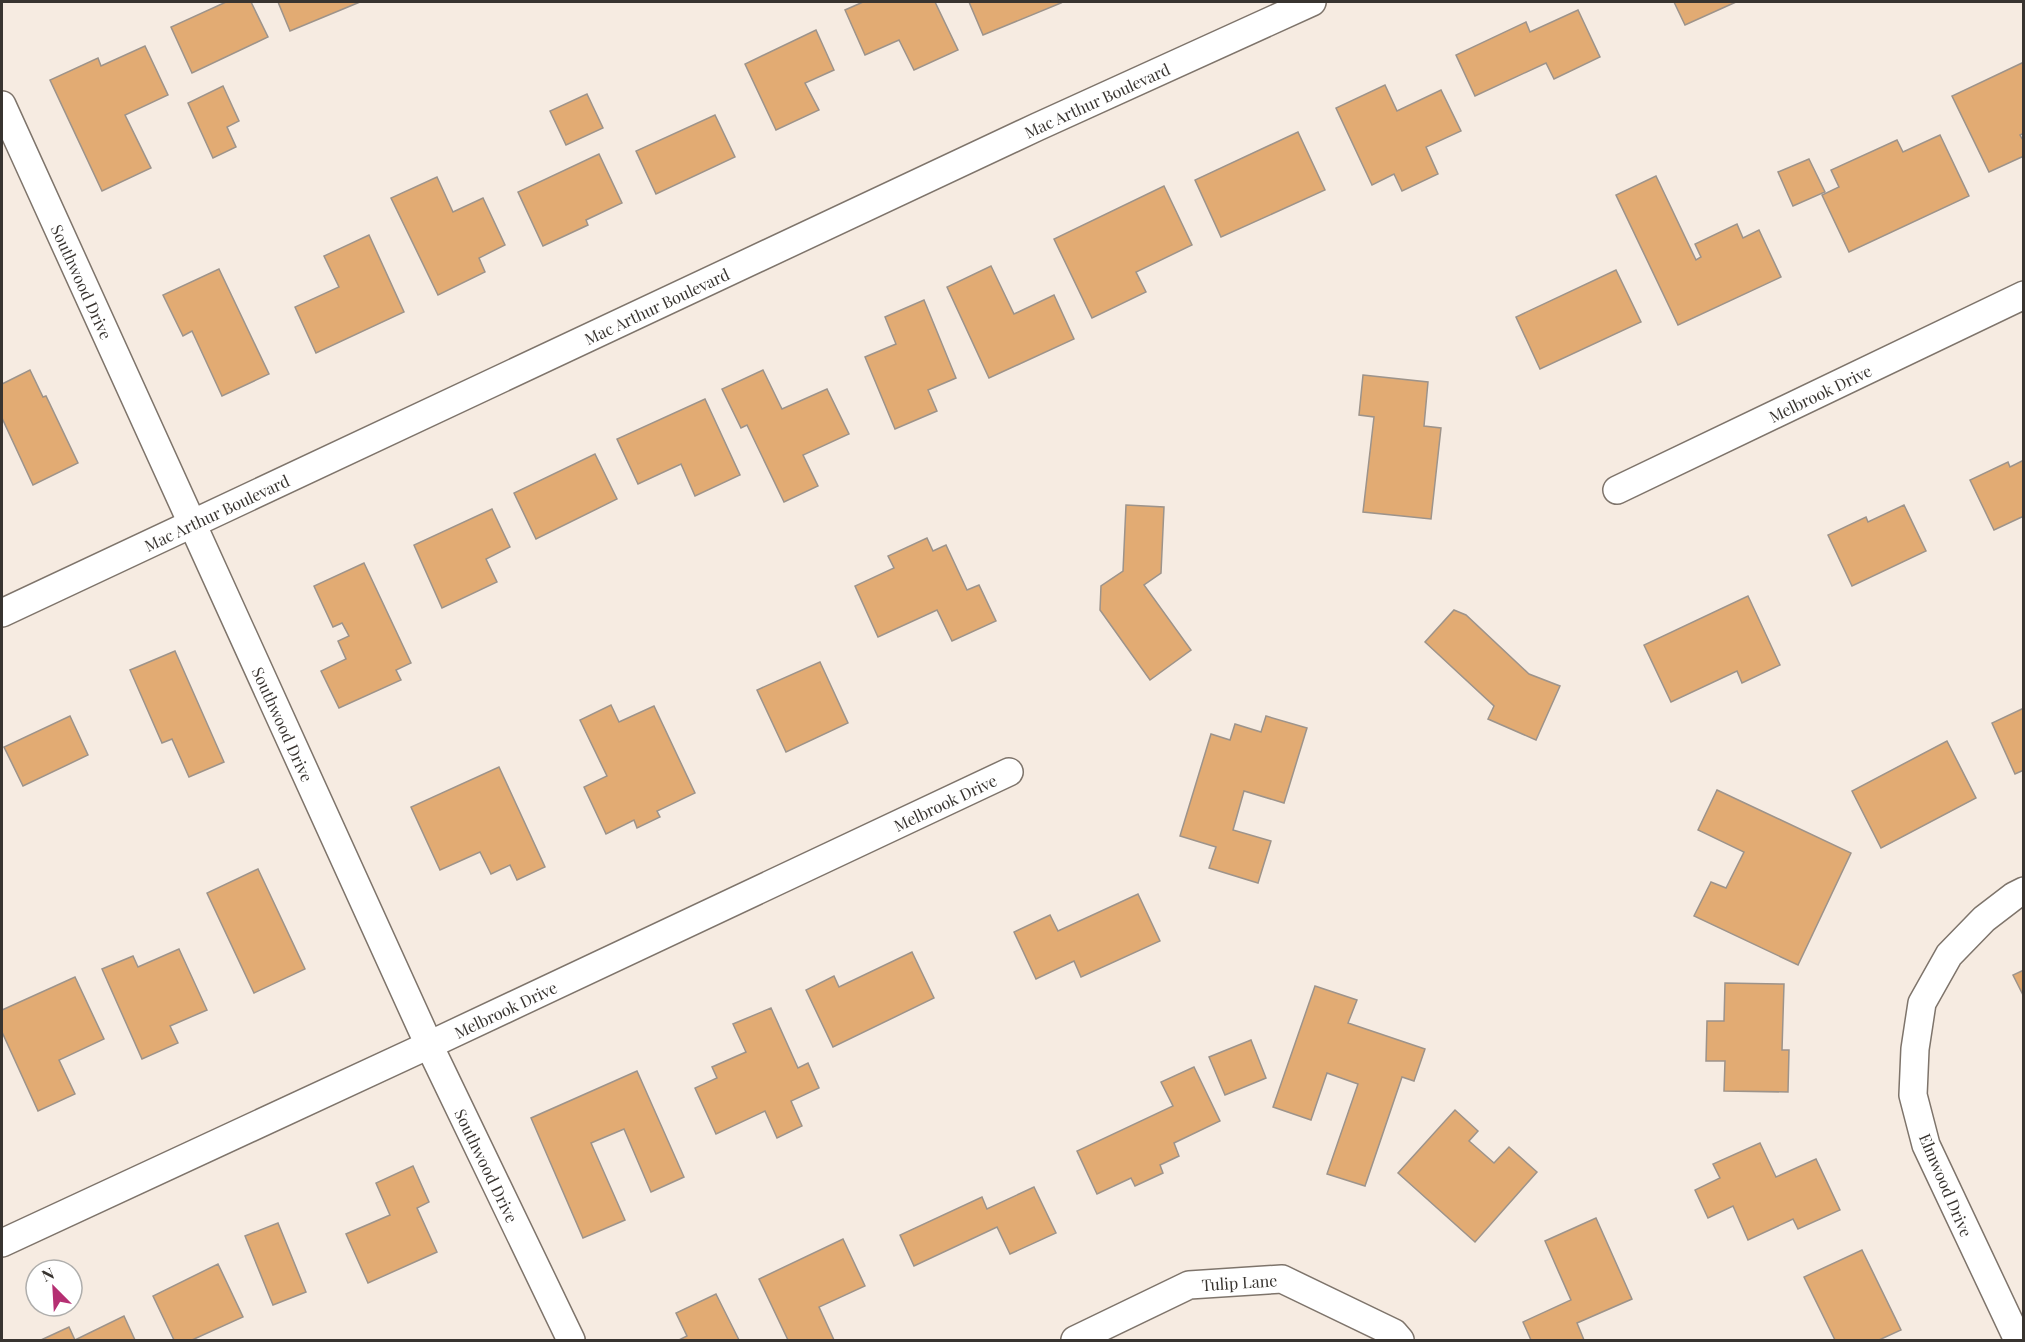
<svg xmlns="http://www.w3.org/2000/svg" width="2025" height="1342" font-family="'Playfair Display',serif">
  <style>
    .building { fill: #e2ab73; stroke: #9d938a; stroke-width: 1.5 }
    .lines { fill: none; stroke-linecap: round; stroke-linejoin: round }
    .street-casing { stroke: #7e746b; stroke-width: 30 }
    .street { stroke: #fff; stroke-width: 27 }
    .labels { text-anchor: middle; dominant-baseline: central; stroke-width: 4.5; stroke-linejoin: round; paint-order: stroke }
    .street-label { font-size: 16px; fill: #383430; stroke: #fff }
  </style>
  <rect width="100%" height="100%" fill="#f6ebe1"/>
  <g class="building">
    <path d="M226,2H251L268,37L192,73L171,27Z"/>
    <path d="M278,2H360L290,31Z"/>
    <path d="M863,2H935L958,50L914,70L899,40L865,55L845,10Z"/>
    <path d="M969,2H1060L1061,3L983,35Z"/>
    <path d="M1674,2H1736L1685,25Z"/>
    <path d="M1578,10L1600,57L1554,79L1546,63L1475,96L1456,55L1526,22L1530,32Z"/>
    <path d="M816,30L834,70L805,83L819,110L776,130L745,64Z"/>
    <path d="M145,46L168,95L125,115L151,168L102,191L50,80L98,58L101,66Z"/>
    <path d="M2024,62V133L2020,135L2024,142V156L1989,172L1952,96Z"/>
    <path d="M1385,85L1397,111L1441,90L1461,131L1426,147L1438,174L1402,191L1394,174L1372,185L1336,108Z"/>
    <path d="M223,86L239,121L227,127L236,147L213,158L188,103Z"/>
    <path d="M587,94L603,128L566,145L550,111Z"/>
    <path d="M715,115L735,157L656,194L636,151Z"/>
    <path d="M1298,132L1325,190L1221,237L1195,180Z"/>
    <path d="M1940,135L1969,196L1849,252L1822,195L1839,187L1831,170L1897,140L1903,152Z"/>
    <path d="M599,154L622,203L586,220L588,225L543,246L518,192Z"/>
    <path d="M1809,159L1825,192L1793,206L1778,172Z"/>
    <path d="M1656,176L1696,260L1701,257L1695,244L1737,224L1743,238L1759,230L1781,277L1678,325L1616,195Z"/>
    <path d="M437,177L453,212L483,198L505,245L479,258L485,272L438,295L391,198Z"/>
    <path d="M1164,186L1192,245L1136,272L1146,292L1092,318L1054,239Z"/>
    <path d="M369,235L404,312L316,353L295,307L339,287L324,256Z"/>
    <path d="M991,266L1014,314L1054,295L1074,339L989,378L947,287Z"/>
    <path d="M219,269L269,374L222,396L192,331L183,336L163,295Z"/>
    <path d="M1616,270L1641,322L1540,369L1516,317Z"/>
    <path d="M924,300L956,378L928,390L937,411L895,429L865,357L896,344L885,317Z"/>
    <path d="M30,370L43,397L46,396L78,463L33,485L2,418V384Z"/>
    <path d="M763,370L782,409L827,389L849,434L803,455L818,486L784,502L747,425L741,428L722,389Z"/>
    <path d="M1363,375L1428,382L1424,426L1441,428L1431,519L1363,512L1374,417L1359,415Z"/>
    <path d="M705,399L740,475L695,496L681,464L638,484L617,439Z"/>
    <path d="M595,454L617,499L536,539L514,493Z"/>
    <path d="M2024,460V516L1994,530L1970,480L2008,462L2010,467Z"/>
    <path d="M1126,505L1164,507L1161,573L1144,585L1191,650L1150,680L1100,610L1101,586L1123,571Z"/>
    <path d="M1904,505L1926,551L1852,586L1828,535L1866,517L1868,522Z"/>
    <path d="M492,509L510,547L486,559L497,582L442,608L414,545Z"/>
    <path d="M927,538L933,551L946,545L967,590L979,585L996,621L952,641L937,610L878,637L855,586L894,568L888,556Z"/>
    <path d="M364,563L411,663L396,670L401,680L339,708L321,671L346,659L338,641L349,636L342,623L333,627L314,586Z"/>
    <path d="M1748,596L1780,665L1742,683L1737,671L1671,702L1644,645Z"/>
    <path d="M1454,610L1466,615L1529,674L1560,686L1536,740L1488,719L1494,706L1425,642Z"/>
    <path d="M175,651L224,762L189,777L172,739L162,743L130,670Z"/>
    <path d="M820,662L848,723L786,752L757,690Z"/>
    <path d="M611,705L619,722L654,706L695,793L657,811L660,817L637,828L634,820L606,834L584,787L607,776L580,720Z"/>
    <path d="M2024,708V770L2015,774L1992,723Z"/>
    <path d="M70,716L88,755L23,786L4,747Z"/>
    <path d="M1266,716L1307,728L1284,803L1244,791L1233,830L1271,841L1258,883L1209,868L1216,847L1180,836L1211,734L1230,740L1235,724L1261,732Z"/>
    <path d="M1947,741L1976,798L1881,848L1852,791Z"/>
    <path d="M499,767L545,867L517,880L510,865L491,874L480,852L440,870L411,807Z"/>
    <path d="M1717,790L1851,853L1798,965L1694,916L1711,882L1726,888L1744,852L1698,830Z"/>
    <path d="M258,869L305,969L254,993L207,893Z"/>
    <path d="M1138,894L1160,941L1081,977L1074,961L1036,979L1014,932L1050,915L1058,931Z"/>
    <path d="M179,949L207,1010L170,1026L178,1043L142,1059L102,969L133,956L138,967Z"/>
    <path d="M912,952L934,998L833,1047L806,990L834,976L839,987Z"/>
    <path d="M2024,970V997L2013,975Z"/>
    <path d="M75,977L104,1039L59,1060L75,1094L38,1111L2,1032V1010Z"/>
    <path d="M1725,983L1784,984L1782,1050H1789L1788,1092L1724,1091L1725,1061H1706L1707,1021H1724Z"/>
    <path d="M1315,986L1357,1000L1348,1023L1425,1049L1414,1081L1402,1077L1365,1186L1327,1174L1358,1084L1327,1073L1311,1120L1273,1107Z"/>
    <path d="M771,1008L798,1068L808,1063L819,1088L791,1101L802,1126L777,1138L765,1111L716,1134L695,1088L717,1078L712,1067L746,1052L733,1024Z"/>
    <path d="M1251,1040L1266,1078L1225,1095L1209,1057Z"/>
    <path d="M1194,1067L1220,1121L1174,1143L1179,1156L1160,1165L1163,1173L1135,1186L1131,1178L1097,1194L1077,1151L1173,1106L1161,1082Z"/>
    <path d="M637,1071L684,1177L651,1192L624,1129L591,1143L625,1220L583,1238L531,1118Z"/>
    <path d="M1455,1110L1478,1131L1469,1141L1494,1163L1509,1147L1537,1172L1475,1242L1398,1173Z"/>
    <path d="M1760,1143L1776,1177L1816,1159L1840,1210L1798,1229L1793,1219L1748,1240L1733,1206L1708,1218L1695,1190L1720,1178L1713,1164Z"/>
    <path d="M413,1166L429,1202L417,1208L437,1252L368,1283L346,1234L390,1215L376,1183Z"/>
    <path d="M1034,1187L1056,1233L1010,1254L997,1227L914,1266L900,1235L982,1197L987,1209Z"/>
    <path d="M1596,1218L1632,1299L1577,1323L1584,1340H1531L1523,1322L1571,1300L1545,1241Z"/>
    <path d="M278,1223L306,1292L273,1305L245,1236Z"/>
    <path d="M843,1239L865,1286L819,1307L834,1340H788L759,1279Z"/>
    <path d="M1862,1250L1901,1330L1879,1340H1835L1804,1277Z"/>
    <path d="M218,1264L243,1317L192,1340H174L153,1296Z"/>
    <path d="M716,1294L739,1340H679L687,1336L676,1313Z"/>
    <path d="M124,1316L135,1340H41L69,1327L75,1340Z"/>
  </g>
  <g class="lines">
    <defs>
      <g id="street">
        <path id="s1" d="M2,105L429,1045L571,1340"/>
        <path id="s2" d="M1617,490L2024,295"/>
        <path id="s3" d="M2,613L1037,127L1312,2"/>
        <path id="s4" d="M2,1243L429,1045L1009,772"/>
        <path id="s5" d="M1075,1340L1189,1285L1282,1279L1394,1333L1400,1340"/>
        <path d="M2018,1340L1926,1145L1913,1095L1915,1049L1922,1003L1949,955L1984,919L2014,896L2024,891"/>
      </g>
    </defs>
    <use href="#street" class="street-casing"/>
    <use href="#street" class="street"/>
  </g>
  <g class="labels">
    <g class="street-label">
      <text stroke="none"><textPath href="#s3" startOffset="1209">Mac Arthur Boulevard</textPath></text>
      <text stroke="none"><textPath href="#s1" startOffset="194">Southwood Drive</textPath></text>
      <text stroke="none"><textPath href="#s3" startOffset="723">Mac Arthur Boulevard</textPath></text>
      <text stroke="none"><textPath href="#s2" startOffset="225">Melbrook Drive</textPath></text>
      <text stroke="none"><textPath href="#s3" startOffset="237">Mac Arthur Boulevard</textPath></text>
      <text stroke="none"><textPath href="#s1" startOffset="680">Southwood Drive</textPath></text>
      <text stroke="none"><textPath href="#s4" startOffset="1041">Melbrook Drive</textPath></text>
      <text stroke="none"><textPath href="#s4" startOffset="555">Melbrook Drive</textPath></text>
      <text stroke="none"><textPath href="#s1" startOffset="1166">Southwood Drive</textPath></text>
      <text transform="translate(1946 1185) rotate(67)">Elmwood Drive</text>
      <text stroke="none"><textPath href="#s5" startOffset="177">Tulip Lane</textPath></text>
    </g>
  </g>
  <rect width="2025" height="1342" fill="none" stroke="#383430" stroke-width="6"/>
  <g transform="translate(54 1288) rotate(336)"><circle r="28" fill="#ffffff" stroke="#afaeac" stroke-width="1.5"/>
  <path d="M0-4.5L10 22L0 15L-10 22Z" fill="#b52f72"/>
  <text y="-9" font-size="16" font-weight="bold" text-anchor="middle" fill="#383430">N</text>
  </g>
</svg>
